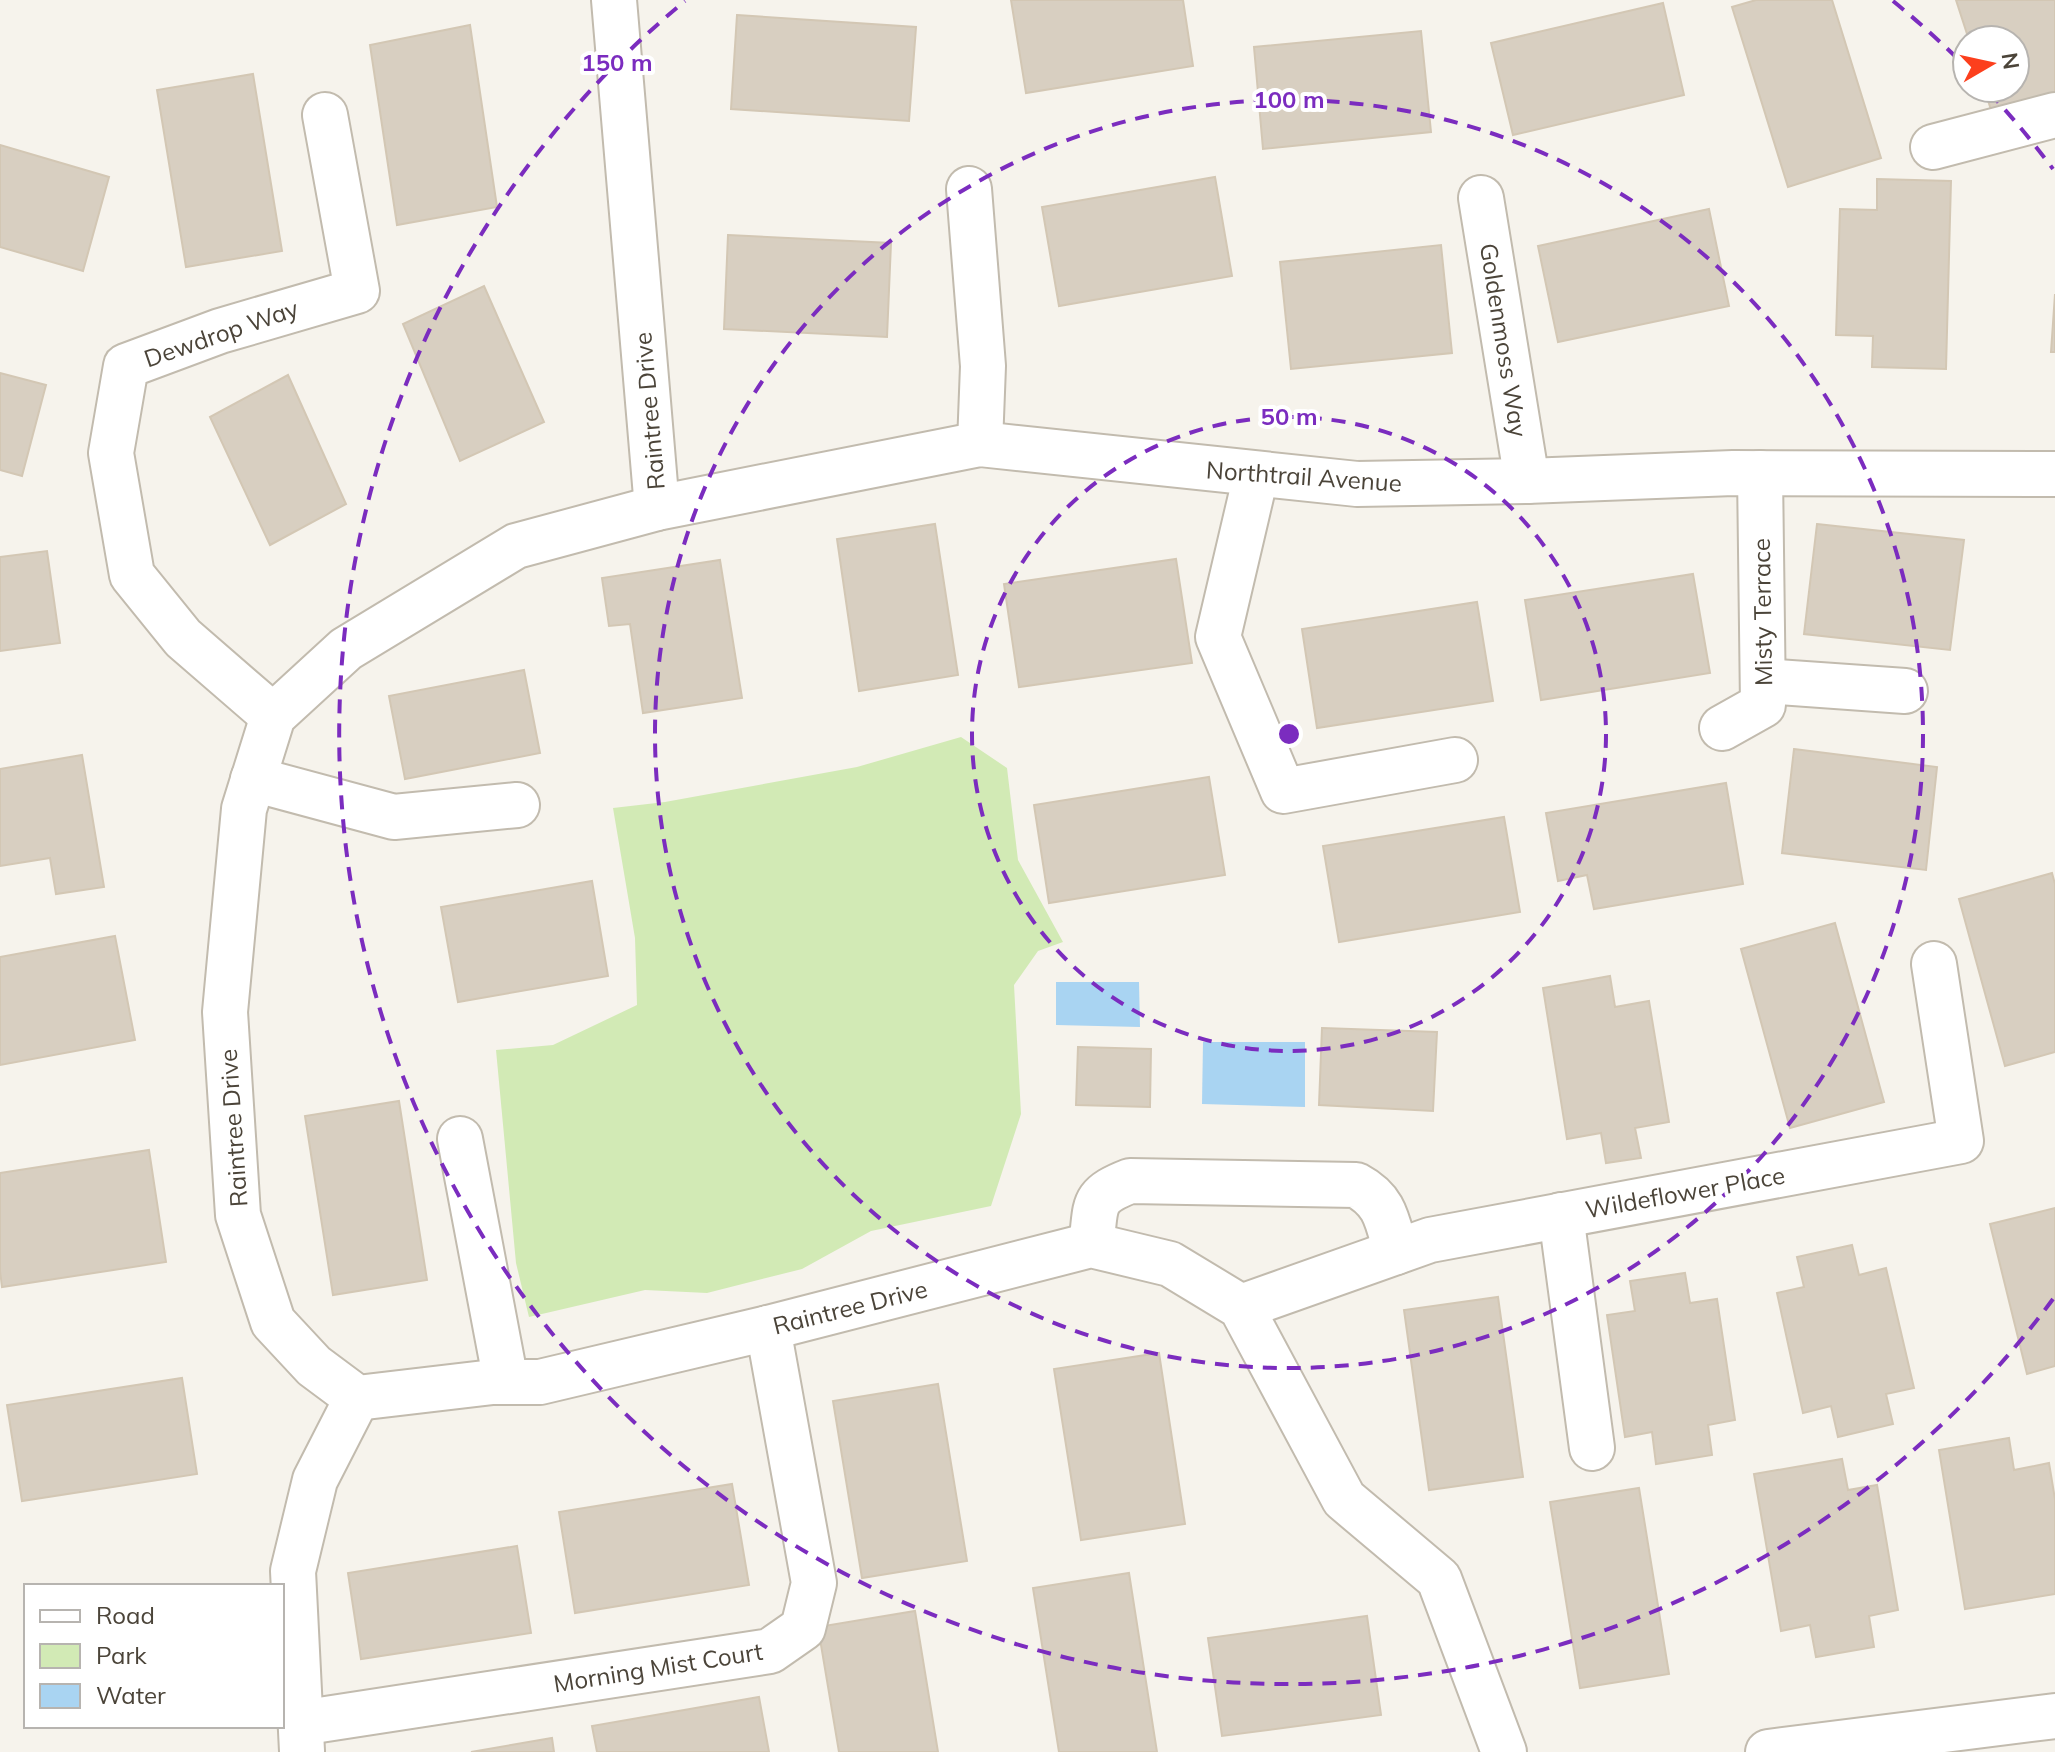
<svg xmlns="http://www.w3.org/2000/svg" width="2055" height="1752" font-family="Mulish,sans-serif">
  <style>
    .green { fill: #d2eab5 }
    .water { fill: #a9d4f2 }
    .building { fill: #d8cfc1; stroke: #d3c7b4; stroke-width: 2 }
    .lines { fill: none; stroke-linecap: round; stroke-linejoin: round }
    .minor-casing { stroke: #c2bbae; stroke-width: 48 }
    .minor { stroke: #fff; stroke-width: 44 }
    .ring { fill: none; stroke: #7b2cbf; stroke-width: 4; stroke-dasharray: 14 10 }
    .labels { text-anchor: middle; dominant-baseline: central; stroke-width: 8; stroke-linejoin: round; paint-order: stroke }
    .street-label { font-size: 24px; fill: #4b4439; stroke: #fff }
    .centre { fill: #7b2cbf; stroke: #fff; stroke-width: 4 }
    .ring-label { font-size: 24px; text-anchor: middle; font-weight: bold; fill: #7b2cbf; stroke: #fff; stroke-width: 8; stroke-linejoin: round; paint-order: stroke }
  </style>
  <rect width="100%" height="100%" fill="#f6f3ec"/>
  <path class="green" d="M961,737L1007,768L1018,860L1063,942L1038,951L1014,985L1021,1114L991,1206L871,1231L802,1269L707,1293L645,1290L529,1317L516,1263L496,1050L553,1045L637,1005L635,938L613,808L665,802L857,767Z"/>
  <g class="water">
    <path d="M1056,982H1139L1140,1027L1056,1025Z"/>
    <path d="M1203,1042H1305V1107L1202,1104Z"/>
  </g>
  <g class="building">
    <path d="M1011,0H1183L1193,66L1026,93Z"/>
    <path d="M1756,0H1832L1881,158L1788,187L1732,7Z"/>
    <path d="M1956,0H2055V96L1993,116L1984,88H2015V40H1969Z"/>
    <path d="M1663,3L1684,95L1513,135L1491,43Z"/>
    <path d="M737,15L916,27L909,121L731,109Z"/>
    <path d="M470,25L497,207L397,225L370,45Z"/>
    <path d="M1421,31L1431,132L1263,149L1254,47Z"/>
    <path d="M253,74L282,251L186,267L157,90Z"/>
    <path d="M0,145L109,177L83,271L0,247Z"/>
    <path d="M1215,177L1232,276L1059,306L1042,207Z"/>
    <path d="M1877,179L1951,181L1946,369L1872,367L1873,336L1836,335L1840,209L1877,210Z"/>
    <path d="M1709,209L1729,306L1558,342L1538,246Z"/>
    <path d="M728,235L891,243L887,337L724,329Z"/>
    <path d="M1441,245L1452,353L1291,369L1280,262Z"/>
    <path d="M484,286L544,422L460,461L403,324Z"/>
    <path d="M2055,294V352H2051Z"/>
    <path d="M0,373L46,385L22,476L0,470Z"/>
    <path d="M288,375L346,504L270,545L210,417Z"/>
    <path d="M935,524L958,675L859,691L837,539Z"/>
    <path d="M1817,524L1964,540L1950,650L1804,634Z"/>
    <path d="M47,551L60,643L0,651V557Z"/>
    <path d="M1176,559L1192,663L1019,687L1004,584Z"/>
    <path d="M720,560L742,698L643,713L630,624L609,626L602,578Z"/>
    <path d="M1693,574L1710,673L1541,700L1525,600Z"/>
    <path d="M1477,602L1493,701L1317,728L1302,629Z"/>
    <path d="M524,670L540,753L405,779L389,696Z"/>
    <path d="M1794,749L1937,767L1926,870L1782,853Z"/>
    <path d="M82,755L104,887L56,894L50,858L0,866V769Z"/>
    <path d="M1209,777L1225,875L1049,903L1034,805Z"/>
    <path d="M1726,783L1743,884L1594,909L1587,875L1558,881L1546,813Z"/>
    <path d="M1504,817L1520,912L1339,942L1323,846Z"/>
    <path d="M2052,873L2055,884V1052L2005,1066L1959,899Z"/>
    <path d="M592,881L608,976L458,1002L441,907Z"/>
    <path d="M1835,923L1884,1102L1790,1128L1741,949Z"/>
    <path d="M115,936L135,1040L0,1065V957Z"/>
    <path d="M1610,976L1615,1007L1649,1001L1669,1122L1635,1128L1641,1158L1606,1163L1601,1133L1567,1139L1543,988Z"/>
    <path d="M1322,1028L1437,1032L1433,1111L1319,1105Z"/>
    <path d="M1078,1047L1151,1049L1150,1107L1076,1105Z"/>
    <path d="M399,1101L427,1280L333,1295L305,1116Z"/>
    <path d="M149,1150L166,1262L2,1287L0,1271V1173Z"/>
    <path d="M2055,1208V1366L2027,1374L1990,1224Z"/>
    <path d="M1852,1245L1859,1275L1886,1268L1914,1388L1886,1394L1893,1424L1838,1437L1831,1406L1803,1413L1777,1293L1804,1287L1797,1257Z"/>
    <path d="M1685,1273L1690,1303L1717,1299L1735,1420L1708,1425L1712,1455L1656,1464L1652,1432L1625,1437L1607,1315L1635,1311L1630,1281Z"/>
    <path d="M1498,1297L1523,1477L1429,1490L1404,1310Z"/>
    <path d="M1159,1353L1185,1524L1081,1540L1054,1369Z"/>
    <path d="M182,1378L197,1474L22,1501L7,1405Z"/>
    <path d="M938,1384L967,1561L862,1578L833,1401Z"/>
    <path d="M2009,1438L2014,1470L2049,1463L2055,1499V1594L1965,1609L1939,1450Z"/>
    <path d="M1842,1459L1848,1490L1877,1485L1898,1610L1869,1616L1874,1647L1816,1657L1810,1625L1781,1631L1754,1474Z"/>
    <path d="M732,1484L749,1585L575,1613L559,1512Z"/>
    <path d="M1639,1488L1669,1674L1580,1688L1550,1502Z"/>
    <path d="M517,1546L531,1633L361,1659L348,1573Z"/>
    <path d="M1129,1573L1157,1752H1059L1033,1588Z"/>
    <path d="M915,1611L938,1752H839L818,1627Z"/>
    <path d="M1367,1616L1381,1715L1222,1736L1208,1638Z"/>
    <path d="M759,1697L769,1752H597L592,1726Z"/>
    <path d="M552,1738L554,1752H471Z"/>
  </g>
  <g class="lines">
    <defs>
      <g id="minor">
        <path d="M614,0L657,508"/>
        <path d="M1933,147L2055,115"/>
        <path d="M969,189L983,366L980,444"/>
        <path d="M1481,198L1527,481"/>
        <path d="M1256,475L1218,637L1283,791L1455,760"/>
        <path d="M1763,681L1905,691"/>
        <path d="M273,716L183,638L132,575L111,453L126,366L220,331L357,291L325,115"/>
        <path d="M1722,728L1763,705L1760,473"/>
        <path d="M253,779L394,817L517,805"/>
        <path d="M460,1139L506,1382"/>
        <path d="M1561,1215L1592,1448"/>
        <path d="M1091,1245C1097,1205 1089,1197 1130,1181L1356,1185C1386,1201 1387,1221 1396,1252"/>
        <path d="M1241,1307L1430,1240L1961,1141L1934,964"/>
        <path d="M300,1723L770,1651L803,1628L814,1583L768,1328"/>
        <path d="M302,1751L293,1571L315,1480L357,1398"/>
        <path d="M1504,1752L1439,1579L1344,1499L1241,1307L1170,1264L1091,1245L768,1328L540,1382H493L357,1398L314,1366L273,1322L238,1215L225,1012L244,809L273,716L346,649L516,546L657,508L980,444L1357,484L1527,481L1733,473L2055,474"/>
        <path d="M1768,1752L2055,1716"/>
      </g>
    </defs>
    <use href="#minor" class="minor-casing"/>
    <use href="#minor" class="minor"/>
  </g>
  <g class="ring">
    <circle cx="1289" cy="734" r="317"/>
    <circle cx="1289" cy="734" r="634"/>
    <path d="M2053 1299A950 950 0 1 1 685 1M1893 1A950 950 0 0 1 1967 68M1989 92A950 950 0 0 1 2053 169"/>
  </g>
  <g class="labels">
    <g class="street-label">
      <text transform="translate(221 333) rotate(-19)">Dewdrop Way</text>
      <text transform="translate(1504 340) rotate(81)">Goldenmoss Way</text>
      <text transform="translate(649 411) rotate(-95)">Raintree Drive</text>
      <text transform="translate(1304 476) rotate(4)">Northtrail Avenue</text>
      <text transform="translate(1762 612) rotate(-91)">Misty Terrace</text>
      <text transform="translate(233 1128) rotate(-94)">Raintree Drive</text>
      <text transform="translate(1685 1192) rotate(-10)">Wildeflower Place</text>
      <text transform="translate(850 1307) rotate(-14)">Raintree Drive</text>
      <text transform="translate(658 1667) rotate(-9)">Morning Mist Court</text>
    </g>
  </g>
  <circle cx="1289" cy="734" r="12" class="centre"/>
  <g class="ring-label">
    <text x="617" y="71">150 m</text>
    <text x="1289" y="108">100 m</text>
    <text x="1289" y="425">50 m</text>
  </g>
  <rect x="24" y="1584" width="260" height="144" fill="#ffffff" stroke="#b7b4b0" stroke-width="2"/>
  <rect x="40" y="1610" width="40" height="12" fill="#ffffff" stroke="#b7b4b0" stroke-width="2"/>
  <text x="96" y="1624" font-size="24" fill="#4b4439">Road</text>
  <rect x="40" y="1644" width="40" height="24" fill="#d2eab5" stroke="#b7b4b0" stroke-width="2"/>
  <text x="96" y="1664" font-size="24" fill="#4b4439">Park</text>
  <rect x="40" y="1684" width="40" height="24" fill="#a9d4f2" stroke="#b7b4b0" stroke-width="2"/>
  <text x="96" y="1704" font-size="24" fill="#4b4439">Water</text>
  <g transform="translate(1991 64) rotate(81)"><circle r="38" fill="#ffffff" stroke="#b7b4b0" stroke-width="2"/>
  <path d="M0-6L14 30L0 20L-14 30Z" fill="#fc3f1d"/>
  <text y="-12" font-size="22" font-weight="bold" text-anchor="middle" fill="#4b4439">N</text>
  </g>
</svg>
